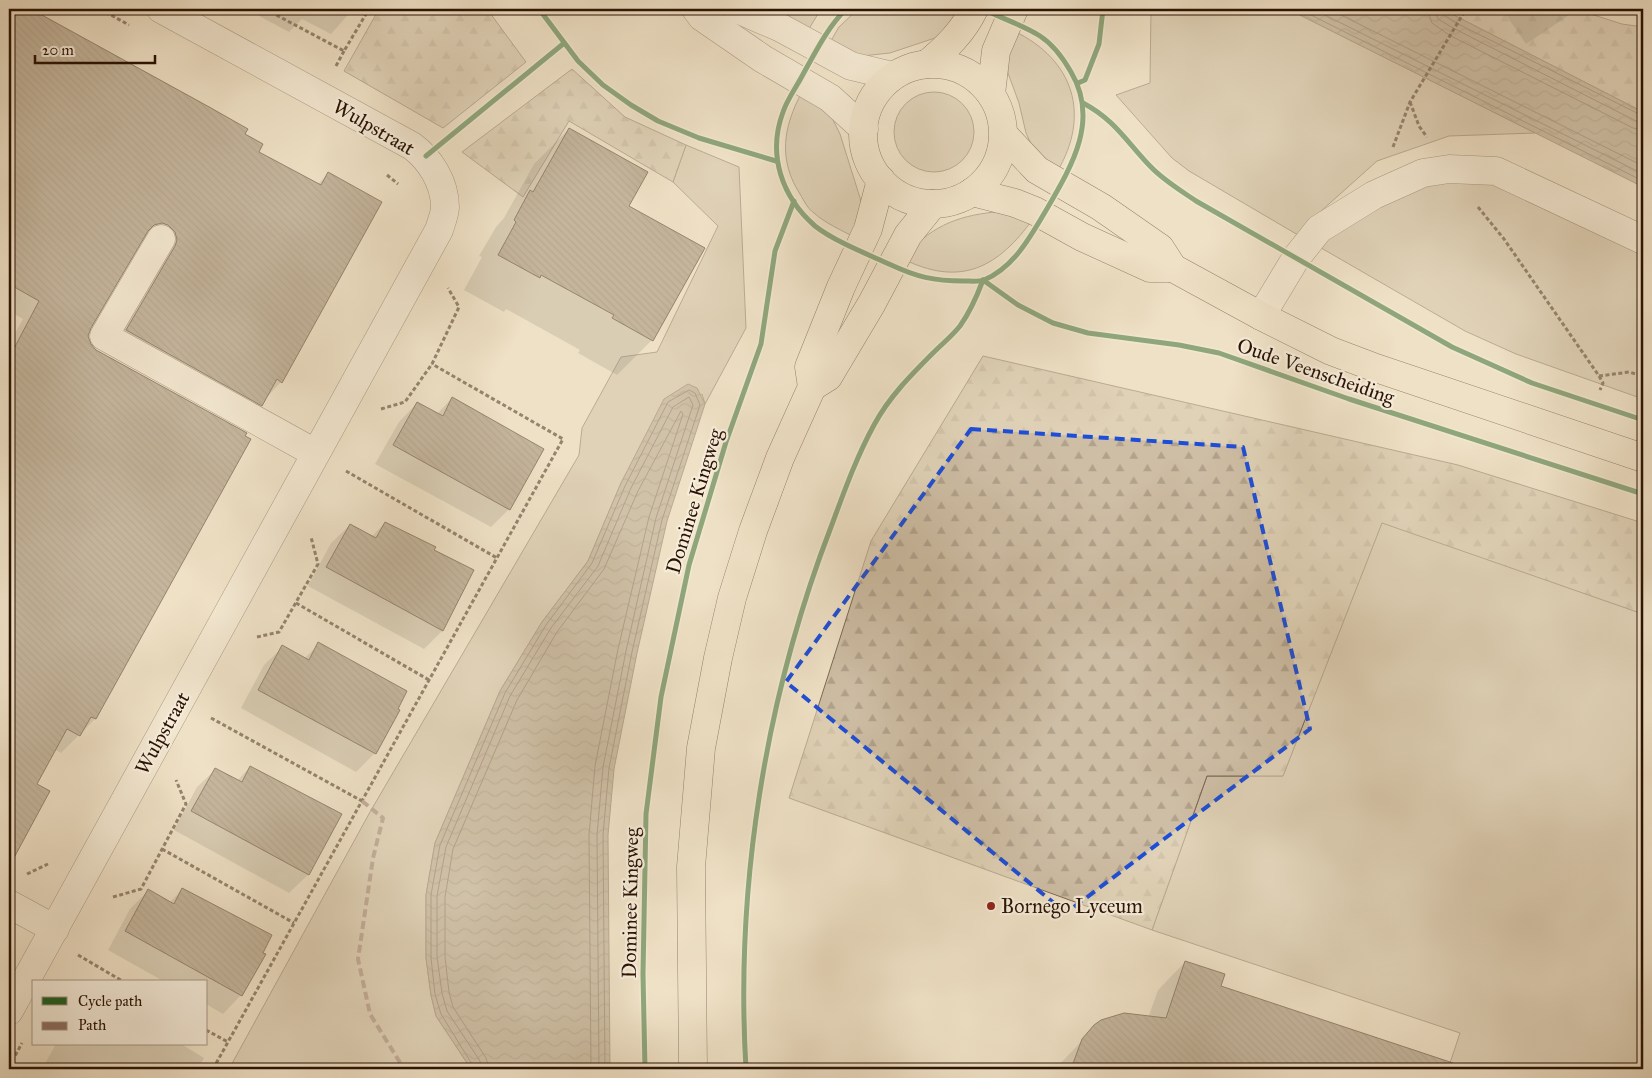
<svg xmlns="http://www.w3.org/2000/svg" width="1652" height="1078" font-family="'IM FELL Great Primer',serif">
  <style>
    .green { fill: #cebea5; stroke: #7c6854 }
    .forest { fill: url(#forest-firs); stroke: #7c6854 }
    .water { fill: url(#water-waves); stroke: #786450 }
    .shadow { fill: #0003 }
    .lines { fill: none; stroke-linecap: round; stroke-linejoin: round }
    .shore { stroke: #6b5644; stroke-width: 1 }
    .building { fill: url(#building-back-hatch); stroke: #2a1203 }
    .minor-casing { stroke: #5b4634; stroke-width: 29 }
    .major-casing { stroke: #2a1203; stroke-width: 29 }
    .path { stroke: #2a1203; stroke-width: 3; stroke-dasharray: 4 2.5; stroke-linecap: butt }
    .minor { stroke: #f5ecda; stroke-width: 28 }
    .major { stroke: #efe1c6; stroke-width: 28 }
    .quiet { stroke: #8d6e63; stroke-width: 4; stroke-dasharray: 8 4; stroke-linecap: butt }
    .cycleway-casing { stroke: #f5ecda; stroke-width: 8 }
    .cycleway { stroke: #1b5e20; stroke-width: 5 }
    .marked { fill: none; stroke: #1d4ed8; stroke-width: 4; stroke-dasharray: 10 6; stroke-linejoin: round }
    .poi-dot { fill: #8f2418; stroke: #f5ecda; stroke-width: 2 }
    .labels { text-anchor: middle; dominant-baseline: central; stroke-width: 4.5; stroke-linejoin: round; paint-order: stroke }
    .street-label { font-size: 20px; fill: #2a1203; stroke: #f5ecda }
    .poi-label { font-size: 20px; fill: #2a1203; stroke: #f5ecda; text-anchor: start }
  </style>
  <defs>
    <pattern id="forest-firs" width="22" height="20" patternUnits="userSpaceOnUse" patternTransform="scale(1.25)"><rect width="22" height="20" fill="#cebea5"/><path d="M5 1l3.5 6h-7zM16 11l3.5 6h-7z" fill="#b1a28c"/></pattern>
    <pattern id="water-waves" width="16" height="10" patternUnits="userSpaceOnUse" patternTransform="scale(1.25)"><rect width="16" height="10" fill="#ac9b84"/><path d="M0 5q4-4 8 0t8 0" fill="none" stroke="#8c7d6a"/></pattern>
    <pattern id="building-back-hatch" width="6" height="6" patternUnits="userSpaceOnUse" patternTransform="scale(1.25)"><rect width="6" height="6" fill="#907e68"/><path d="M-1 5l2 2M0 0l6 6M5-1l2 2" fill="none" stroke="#766653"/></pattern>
  </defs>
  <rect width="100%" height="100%" fill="#efe1c6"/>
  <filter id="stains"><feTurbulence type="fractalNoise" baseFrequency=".004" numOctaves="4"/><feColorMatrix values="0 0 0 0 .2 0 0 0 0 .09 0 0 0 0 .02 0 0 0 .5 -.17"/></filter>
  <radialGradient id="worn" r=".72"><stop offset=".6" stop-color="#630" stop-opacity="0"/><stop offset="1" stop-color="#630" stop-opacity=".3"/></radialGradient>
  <g class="green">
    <path d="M761,9H821L807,32Z"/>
    <path d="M858,9H963L948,27L935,38L890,53L862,56L829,44L839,27Z"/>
    <path d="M1151,9H1288L1535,133L1449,136L1377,161L1311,220L1298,235L1189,171L1172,158L1116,95L1150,83Z"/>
    <path d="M1014,31C1074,60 1091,115 1057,172L1031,144L1026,133L1019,103L1008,73L1007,57Z"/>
    <circle cx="934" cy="132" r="40"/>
    <path d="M802,92L831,116L840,134L861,201L860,217L854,237C841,230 825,223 814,213C808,209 804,201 800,194C778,160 783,127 802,92Z"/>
    <path d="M686,145L739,167L746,328L705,404L702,394L637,454L621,483L588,561L542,622L500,691L435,843L426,895V958L431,995L436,1016L471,1069H279L274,1067L273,1069H229L370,812L579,455L582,428L621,357L657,352L718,226L673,182Z"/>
    <path d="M1506,177L1643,241V399L1516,354L1465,331L1316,245L1385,202L1429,182Z"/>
    <path d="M995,212L1016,215L1030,223C995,270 958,286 903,259C928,228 955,216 995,212Z"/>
    <path d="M1382,522L1643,614V1069H1448L1460,1033L1152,930L1207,776H1283Z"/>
  </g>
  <g class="forest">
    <path d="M379,9H487L526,62L443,128L344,71Z"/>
    <path d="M1442,9H1575L1622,24L1643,27V112Z"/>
    <path d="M572,69L625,117L686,145L673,182L569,121L523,197L462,152Z"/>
    <path d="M983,356L1458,465L1643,523V614L1382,523L1283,776H1207L1152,930L789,798L871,541Z"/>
  </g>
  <g class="water">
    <path d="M1288,9H1442L1643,112V187Z"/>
    <path d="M688,384L697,388L705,404L667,521L637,653L614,769L608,835L610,1069H471L436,1016L431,995L426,958V895L435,843L500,691L542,622L588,561L621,483L664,399Z"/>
  </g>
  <g class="shadow">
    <path d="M9,9H28L211,109L243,135L257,153L317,185L328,174L281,382L243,423L109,348L151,243L140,241L89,328L87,337L90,345L96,351L249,440L95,719L61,753L54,749L35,784L20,844L9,855V344L23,319L9,311Z"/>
    <path d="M246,9H353L331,34L302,19L289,32Z"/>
    <path d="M1502,9H1578L1526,44Z"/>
    <path d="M569,129L627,206L652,340L617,375L578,353L580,350L506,309L504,312L464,290L482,257L479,256L496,227L504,218L534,164Z"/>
    <path d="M452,398L509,509L491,527L375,464L399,422L417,403L437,414Z"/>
    <path d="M385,523L473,570L442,631L424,649L308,586L331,543L350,525L371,537Z"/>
    <path d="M319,644L398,711L374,754L356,772L241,708L264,665L283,647L304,659Z"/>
    <path d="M250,767L340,814L308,875L289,893L174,830L197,787L216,769L237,781Z"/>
    <path d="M182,890L241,995L223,1014L206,1004V982H165L108,950L130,909L148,891L169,903Z"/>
    <path d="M1185,962L1220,987L1449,1063L1447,1069H1055L1098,1024L1148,1018L1158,990Z"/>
    <path d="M56,1044H181L204,1058L198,1069H42Z"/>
  </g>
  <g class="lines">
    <g class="shore">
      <path d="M1299,9L1643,181"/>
      <path d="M1313,9L1643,174"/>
      <path d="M1329,9L1643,166"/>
      <path d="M1427,9L1432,23L1449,35L1633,128L1643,130"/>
      <path d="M1434,9L1438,19L1453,28L1636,121L1643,122"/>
      <path d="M1441,9L1442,14L1456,23L1643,116"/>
      <path d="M475,1069L441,1014L435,994L431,958V895L440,845L505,693L546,625L592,563L625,486L668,402L689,390L695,393L700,405L662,520L632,652L609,768L603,835L605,1069"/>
      <path d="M481,1069L480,1061L447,1011L442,993L437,957V896L446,847L510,696L551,628L598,566L631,488L673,407L689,397L693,405L656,518L626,651L603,767L597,835L599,1069"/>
      <path d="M489,1069L486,1058L453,1007L449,992L445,957V897L453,849L517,700L557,632L604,569L638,491L681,411L683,414L649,517L618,649L595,766L589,835L591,1069"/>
    </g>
  </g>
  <g class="building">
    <path d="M9,9H31L211,108L248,129L245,134L263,144L259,152L321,185L328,172L382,202L282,383L277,379L262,406L126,330L175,246L177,240L175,232L168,225L162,223L154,225L148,231L91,328L88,336L91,344L96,350L247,433L245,436L251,439L96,719L91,717L80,736L67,729L37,784L50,791L9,867V358L39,301L9,284Z"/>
    <path d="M569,128L648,172L629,206L705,248L653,341L612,318L614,315L541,275L540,278L498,255L516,222L514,220L530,190L533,192Z"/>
    <path d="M452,397L544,449L510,510L393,445L417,402L443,416Z"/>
    <path d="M385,522L436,547L434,550L474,570L443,631L326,567L350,524L376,538Z"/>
    <path d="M318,642L407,691L398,709L400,710L376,754L258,690L282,645L309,660Z"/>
    <path d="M250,766L342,814L309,875L191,811L215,768L242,782Z"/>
    <path d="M182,888L272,935L263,953L266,954L242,996L125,931L148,889L174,904Z"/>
    <path d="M1185,961L1225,974L1221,986L1453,1063L1452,1069H1071L1082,1039L1094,1025L1101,1020L1124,1013L1166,1018Z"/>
  </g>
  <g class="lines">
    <defs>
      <g id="minor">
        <path d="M696,9L702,17L763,59L830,98L864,129"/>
        <path d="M737,9L781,28L851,66L893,76"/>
        <path d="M161,239L104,336L315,453"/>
        <path d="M1261,316L1296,258L1319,229L1374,195L1423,173L1449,169L1496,171L1643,240"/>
        <path d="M9,904L55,929"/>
        <path d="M9,1011L439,230C441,223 445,214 445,207C445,183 430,159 412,146L161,9"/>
      </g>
      <g id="major">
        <path d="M927,64C946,48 963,32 974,9"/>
        <circle cx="933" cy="134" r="70"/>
        <path d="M991,94L996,51L1014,9"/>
        <path d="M1004,135L1037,170L1101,207L1160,248L1173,268L1261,316L1331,351L1376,368L1643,458"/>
        <path d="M972,192L1015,203L1035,211L1082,237L1150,268H1173"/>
        <path d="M812,387L828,377L872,303L908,235L933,204"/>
        <path d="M693,1069L691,867L701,748L718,658L732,598L753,531L780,458L812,387L809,367L841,287L868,229L881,180"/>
      </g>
    </defs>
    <use href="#minor" class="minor-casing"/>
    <use href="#major" class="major-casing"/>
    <g class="path">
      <path d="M100,9L129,25"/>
      <path d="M265,9L344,51L369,9"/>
      <path d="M1577,9H1589"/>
      <path d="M336,66L344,51"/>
      <path d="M1410,102L1419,126L1427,137"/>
      <path d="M1393,147L1410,102L1466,9"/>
      <path d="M387,175L398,184"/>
      <path d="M1478,207L1504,239L1599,376L1603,383L1600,390"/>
      <path d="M1599,376L1629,372L1643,376"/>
      <path d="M381,409L405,402L432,364L459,307L448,288"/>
      <path d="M346,471L497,558"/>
      <path d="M296,603L429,680"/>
      <path d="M257,637L279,632L318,564L311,537"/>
      <path d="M211,718L362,801"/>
      <path d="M162,849L294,923"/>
      <path d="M27,874L48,864"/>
      <path d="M113,897L141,889L186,804L176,780"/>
      <path d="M78,955L124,982"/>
      <path d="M206,1030L228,1042"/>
      <path d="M9,1067L22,1043"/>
      <path d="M213,1069L563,439L432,364"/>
    </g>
    <use href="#minor" class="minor"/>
    <use href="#major" class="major"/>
    <path class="quiet" d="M362,801L383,818L373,858L358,959L370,1014L404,1069"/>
    <defs>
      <g id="cycleway">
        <path d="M539,9L578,61L603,85L631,105L658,121L699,138L776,161"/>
        <path d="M846,9C827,28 815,53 801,78C795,89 787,100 783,112C767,155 782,197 815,226C834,241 867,254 889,264C917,277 933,281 964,281C970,281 979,282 984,280C1015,267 1032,234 1048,207C1073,164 1099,119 1071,72C1063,58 1054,45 1040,36C1023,25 1002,19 984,9"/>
        <path d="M1078,83L1085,80L1099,44L1103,9"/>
        <path d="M1083,103C1115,120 1126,141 1150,166C1163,180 1180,190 1196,201L1452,347L1532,383L1643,420"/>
        <path d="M426,156L563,44"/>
        <path d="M983,280L1018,305L1053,323L1088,333L1179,345L1219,353L1349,399L1643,494"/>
        <path d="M645,1069L643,974L646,814L661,697L689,565L726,442L761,344L775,251L794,201"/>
        <path d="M746,1069C735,887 765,698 831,527C844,492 856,458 874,425C889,397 911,375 933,353C942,344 952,336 960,326C970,312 977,296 983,280"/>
      </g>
    </defs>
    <use href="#cycleway" class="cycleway-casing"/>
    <use href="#cycleway" class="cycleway"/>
  </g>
  <path d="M0 0H1652V1078H0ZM971,429L1243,447L1310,729L1066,913L786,682Z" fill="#efe1c6" fill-opacity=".55" fill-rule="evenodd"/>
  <path class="marked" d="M971,429L1243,447L1310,729L1066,913L786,682Z"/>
  <circle class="poi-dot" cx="991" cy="906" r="5"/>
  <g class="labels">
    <g class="street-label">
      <text transform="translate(374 127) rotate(30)">Wulpstraat</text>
      <text transform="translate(1316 371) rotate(19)">Oude Veenscheiding</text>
      <text transform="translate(694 501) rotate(-73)">Dominee Kingweg</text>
      <text transform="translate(162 733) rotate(-61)">Wulpstraat</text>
      <text transform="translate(630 903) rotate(-89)">Dominee Kingweg</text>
    </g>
    <g class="poi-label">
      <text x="1001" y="906">Bornego Lyceum</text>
    </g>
  </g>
  <rect width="1652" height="1078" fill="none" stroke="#efe1c6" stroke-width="30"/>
  <rect x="10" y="10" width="1632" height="1058" fill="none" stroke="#2a1203" stroke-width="2.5"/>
  <rect x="15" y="15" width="1622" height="1048" fill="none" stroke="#2a1203"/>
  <rect x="32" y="980" width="175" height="65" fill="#f5ecda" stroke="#a49584"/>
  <rect x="42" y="997" width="25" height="8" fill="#1b5e20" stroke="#a49584"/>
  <text x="78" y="1006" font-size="15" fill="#2a1203">Cycle path</text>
  <rect x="42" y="1022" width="25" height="8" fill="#8d6e63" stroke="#a49584"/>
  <text x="78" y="1030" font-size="15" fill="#2a1203">Path</text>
  <path d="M35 55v8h120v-8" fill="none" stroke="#2a1203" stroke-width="2.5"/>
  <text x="42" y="55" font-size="15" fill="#2a1203" stroke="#f5ecda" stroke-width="4" paint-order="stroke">20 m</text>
  <rect width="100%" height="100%" filter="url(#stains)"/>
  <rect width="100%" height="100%" fill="url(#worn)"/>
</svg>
